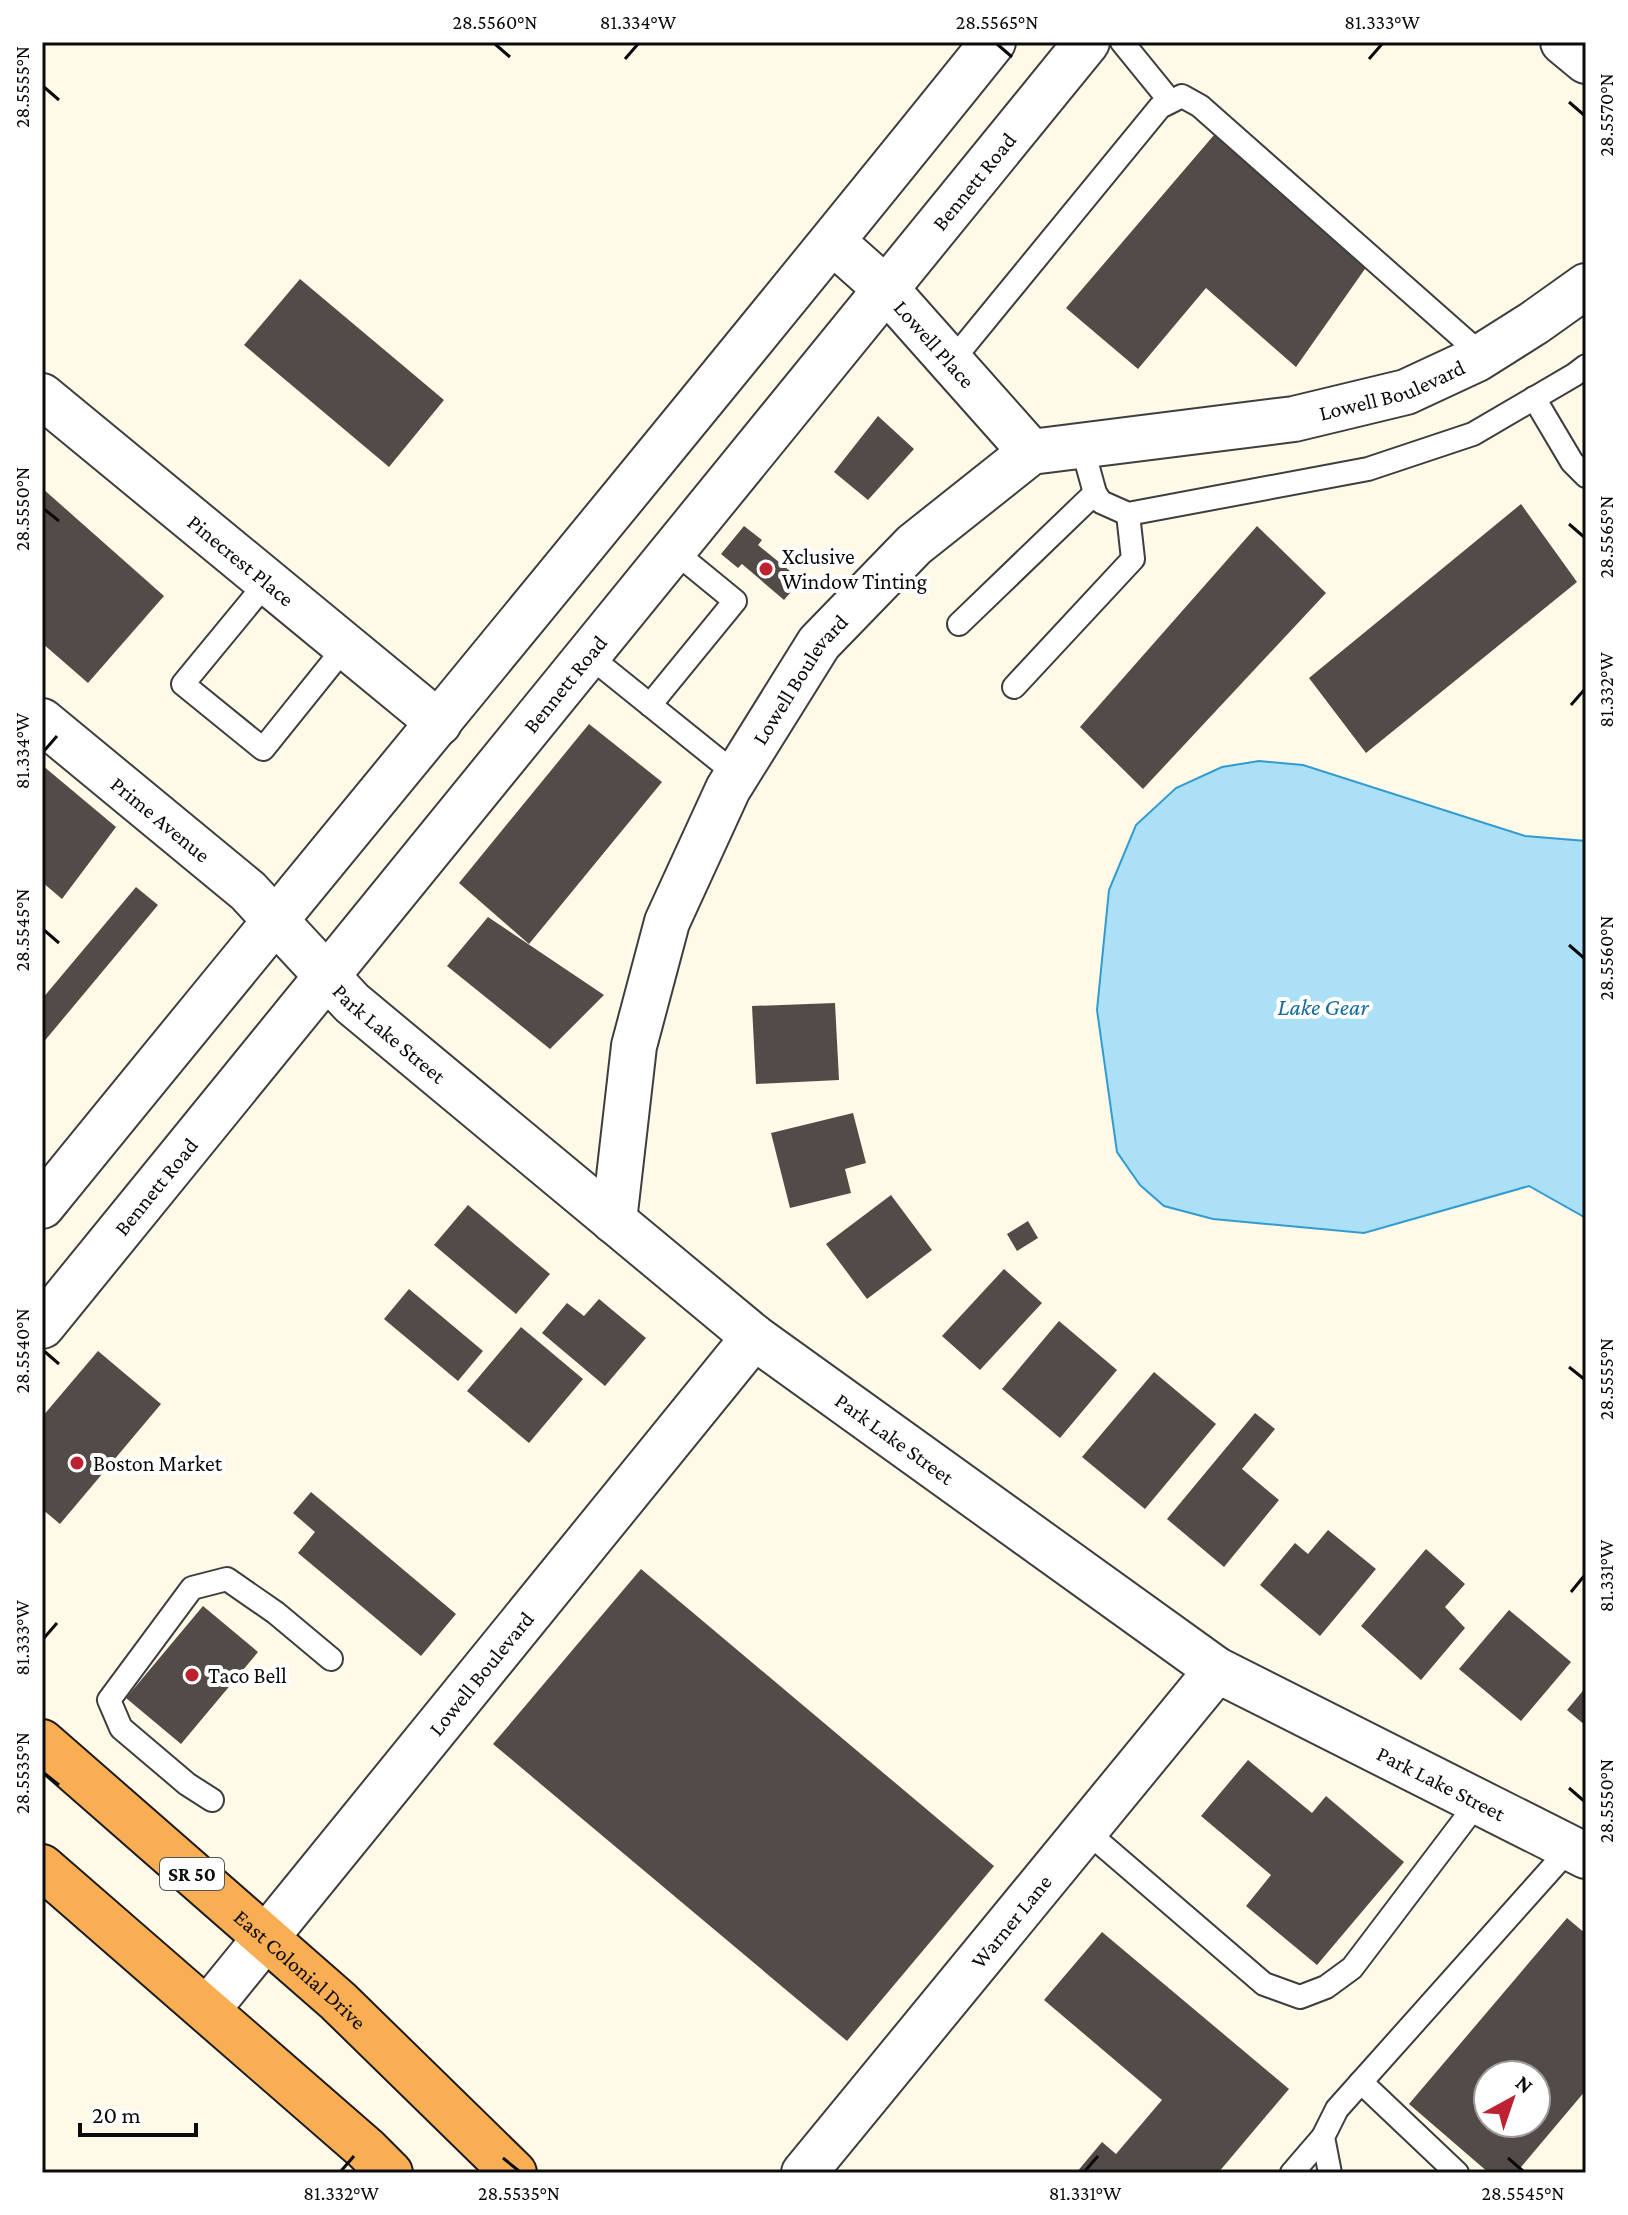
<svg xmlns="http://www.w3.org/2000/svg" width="1628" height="2215" font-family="'Crimson Pro',serif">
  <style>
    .water { fill: #ace0f7; stroke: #329bd0; stroke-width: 2 }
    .building { fill: #534b47; fill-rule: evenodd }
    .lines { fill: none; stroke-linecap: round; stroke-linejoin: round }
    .service-casing { stroke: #3e3e3e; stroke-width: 26 }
    .minor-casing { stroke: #3e3e3e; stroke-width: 48 }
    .tertiary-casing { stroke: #3e3e3e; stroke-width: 48 }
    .trunk-casing { stroke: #1c1c1c; stroke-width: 48 }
    .service { stroke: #fff; stroke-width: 22 }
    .minor { stroke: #fff; stroke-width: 44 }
    .tertiary { stroke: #fff; stroke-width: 44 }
    .trunk { stroke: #faae54; stroke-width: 44 }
    .ticks { fill: none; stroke: #0b0b0b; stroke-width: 3 }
    .poi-dot { fill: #bd2132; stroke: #fff; stroke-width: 3 }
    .labels { text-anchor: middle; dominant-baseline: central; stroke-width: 8; stroke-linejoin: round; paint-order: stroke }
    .shield { fill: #fff; stroke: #545454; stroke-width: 2 }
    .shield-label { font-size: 20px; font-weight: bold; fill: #0b0b0b }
    .street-label { font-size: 22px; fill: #0b0b0b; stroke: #fff }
    .poi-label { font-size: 22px; fill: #0b0b0b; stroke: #fff; text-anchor: start }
    .water-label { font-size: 24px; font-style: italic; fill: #136a9e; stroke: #fff }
    .neatline { fill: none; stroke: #0b0b0b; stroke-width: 3 }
    .ticks-label { font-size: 20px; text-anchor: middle; fill: #0b0b0b }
  </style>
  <rect width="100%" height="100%" fill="#fff9e8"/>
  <path class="water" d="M1259,761L1303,765L1525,836L1586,841V1218L1529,1186L1364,1233L1213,1219L1164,1206L1140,1185L1117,1152L1097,1010L1109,890L1136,825L1176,788L1222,767Z"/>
  <g class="building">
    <path d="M1214,135L1367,266L1296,367L1206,288L1138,369L1066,308Z"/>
    <path d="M300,279L444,400L389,467L244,345Z"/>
    <path d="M878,416L914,449L868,500L834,472Z"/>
    <path d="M42,488L164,596L88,683L42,643Z"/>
    <path d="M1521,504L1577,582L1366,753L1309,678Z"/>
    <path d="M744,526L762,540L758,545L801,580L784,600L742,564L738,568L721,554Z"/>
    <path d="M1257,526L1326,593L1143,789L1080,727Z"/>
    <path d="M589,724L662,782L529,944L459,883Z"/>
    <path d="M42,765L116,827L62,899L42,882Z"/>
    <path d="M136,887L158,905L42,1044V999Z"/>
    <path d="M488,917L604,995L550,1049L447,966Z"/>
    <path d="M835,1003L839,1080L756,1084L752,1006Z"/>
    <path d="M853,1113L866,1163L845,1169L851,1193L790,1208L771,1133Z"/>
    <path d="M891,1195L932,1250L867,1299L826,1244Z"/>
    <path d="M468,1205L550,1274L516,1314L434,1245Z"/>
    <path d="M1028,1221L1038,1238L1017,1251L1007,1234Z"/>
    <path d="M1004,1269L1042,1303L980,1370L942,1336Z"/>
    <path d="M409,1289L483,1351L458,1381L384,1319Z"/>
    <path d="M599,1299L646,1338L605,1386L542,1333L567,1303L584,1316Z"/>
    <path d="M1059,1321L1117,1370L1060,1438L1002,1389Z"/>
    <path d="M521,1327L583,1379L529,1443L467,1391Z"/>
    <path d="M98,1351L161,1404L60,1524L42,1509V1417Z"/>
    <path d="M1154,1372L1216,1424L1145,1509L1082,1457Z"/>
    <path d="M1255,1413L1275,1429L1242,1469L1279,1500L1224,1567L1167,1519Z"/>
    <path d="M311,1492L456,1614L421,1656L298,1553L315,1532L293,1513Z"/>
    <path d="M1328,1530L1376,1569L1320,1636L1260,1585L1295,1543L1308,1554Z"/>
    <path d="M1426,1549L1465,1584L1445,1607L1465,1628L1421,1680L1361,1626Z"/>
    <path d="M641,1569L994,1866L847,2041L493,1744Z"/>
    <path d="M203,1606L258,1652L181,1744L126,1698Z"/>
    <path d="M1509,1610L1571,1662L1521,1721L1459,1669Z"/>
    <path d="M1586,1687V1726L1567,1710Z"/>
    <path d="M1248,1760L1312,1813L1326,1796L1404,1862L1317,1965L1246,1906L1271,1875L1201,1816Z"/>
    <path d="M1567,1918L1586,1934V2090L1516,2173H1489L1409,2104ZM1488,2075H1536V2123H1488Z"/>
    <path d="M1102,1932L1289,2089L1218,2173H1076L1102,2142L1116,2154L1162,2100L1044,2000Z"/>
  </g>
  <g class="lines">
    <defs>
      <g id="service">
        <path d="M1122,42L1170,101"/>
        <path d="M951,362L1160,107L1182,96L1200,106L1483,356"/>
        <path d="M1534,398L1572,462L1586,476"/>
        <path d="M1082,446L1095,493L1101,502L1128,514L1368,469L1473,434L1574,375L1586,366"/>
        <path d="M267,582L183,684L263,749L345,647"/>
        <path d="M959,624L1095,493"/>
        <path d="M588,655L737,775"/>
        <path d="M1014,687L1133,559L1128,514"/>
        <path d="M650,705L735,601L674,551"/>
        <path d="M212,1800L187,1784L121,1728L109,1700L192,1588L227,1579L276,1613L331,1659"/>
        <path d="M1085,1830L1264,1984L1300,1997L1326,1987L1352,1968L1478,1802"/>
        <path d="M1361,2082L1457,2173"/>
        <path d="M1292,2173L1323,2137"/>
        <path d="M1330,2173L1323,2137L1337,2109L1570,1848"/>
      </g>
      <g id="minor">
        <path d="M1563,42L1586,61"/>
        <path id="s1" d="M833,242L887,290L1031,452"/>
        <path id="s2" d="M42,396L439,723"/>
        <path id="s3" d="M42,721L248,891L352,1003L754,1337L1217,1670L1586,1856"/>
        <path id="s4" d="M614,1221L634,1046L667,922L728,789L819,643L914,545L1031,452L1294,419L1406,392L1477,359L1534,323L1586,286"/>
        <path id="s5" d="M207,2010L754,1337"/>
        <path id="s6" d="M804,2173L1217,1670"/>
      </g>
      <g id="tertiary">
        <path d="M42,1206C358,817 679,433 993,42"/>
        <path id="s7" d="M42,1326L1087,42"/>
      </g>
      <g id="trunk">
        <path id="s8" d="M42,1742L338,2001L514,2173"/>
        <path d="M42,1867L366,2149L390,2173"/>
      </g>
    </defs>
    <use href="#service" class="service-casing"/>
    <use href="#minor" class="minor-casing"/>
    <use href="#tertiary" class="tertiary-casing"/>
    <use href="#trunk" class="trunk-casing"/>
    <use href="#service" class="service"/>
    <use href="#minor" class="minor"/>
    <use href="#tertiary" class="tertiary"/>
    <use href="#trunk" class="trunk"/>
  </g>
  <path class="ticks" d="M495,44L510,57M997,44L1012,57M625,59L638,44M1369,59L1382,44M44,87L59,100M1569,102L1584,115M44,509L59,521M1569,524L1584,537M1571,705L1584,690M44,751L57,736M44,930L59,943M1569,945L1584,958M44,1351L59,1364M1569,1367L1584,1379M1571,1592L1584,1576M44,1638L57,1623M44,1773L59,1785M1569,1788L1584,1801M503,2158L519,2171M1508,2158L1523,2171M341,2171L354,2156M1085,2171L1098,2156"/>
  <g class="poi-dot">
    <circle cx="766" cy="569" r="8"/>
    <circle cx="77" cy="1463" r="8"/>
    <circle cx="192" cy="1675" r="8"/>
  </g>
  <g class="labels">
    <rect class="shield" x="160" y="1858" width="64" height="32" rx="6"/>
    <g class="shield-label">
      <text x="192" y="1874">SR 50</text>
    </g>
    <g class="street-label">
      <text stroke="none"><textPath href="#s7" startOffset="1476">Bennett Road</textPath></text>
      <text stroke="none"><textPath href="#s1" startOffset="144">Lowell Place</textPath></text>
      <text stroke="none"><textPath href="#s4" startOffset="1276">Lowell Boulevard</textPath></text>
      <text stroke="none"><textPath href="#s2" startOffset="258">Pinecrest Place</textPath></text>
      <text stroke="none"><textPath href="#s4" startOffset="582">Lowell Boulevard</textPath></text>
      <text stroke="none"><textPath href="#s7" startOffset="828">Bennett Road</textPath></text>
      <text stroke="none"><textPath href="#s3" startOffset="154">Prime Avenue</textPath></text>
      <text stroke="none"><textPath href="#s3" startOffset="468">Park Lake Street</textPath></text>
      <text stroke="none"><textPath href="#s7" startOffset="180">Bennett Road</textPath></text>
      <text stroke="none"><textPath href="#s3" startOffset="1116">Park Lake Street</textPath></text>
      <text stroke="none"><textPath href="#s5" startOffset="434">Lowell Boulevard</textPath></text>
      <text stroke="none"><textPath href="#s3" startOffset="1764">Park Lake Street</textPath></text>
      <text stroke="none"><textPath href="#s6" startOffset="326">Warner Lane</textPath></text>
      <text stroke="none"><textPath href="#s8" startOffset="344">East Colonial Drive</textPath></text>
    </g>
    <g class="poi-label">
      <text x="782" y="556">Xclusive<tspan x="782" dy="25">Window Tinting</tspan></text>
      <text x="93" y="1463">Boston Market</text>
      <text x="208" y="1675">Taco Bell</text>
    </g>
    <g class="water-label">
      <text x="1323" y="1006">Lake Gear</text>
    </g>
  </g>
  <rect width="1628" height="2215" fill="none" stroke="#ffffff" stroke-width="88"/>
  <g transform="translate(1512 2099) rotate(40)"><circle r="38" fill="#ffffff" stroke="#9d9d9d" stroke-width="2"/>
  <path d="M0-6L14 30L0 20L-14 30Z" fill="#bd2132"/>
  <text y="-12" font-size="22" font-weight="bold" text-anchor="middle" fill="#0b0b0b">N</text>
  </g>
  <path d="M80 2123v12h116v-12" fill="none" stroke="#0b0b0b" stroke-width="4"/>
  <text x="92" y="2123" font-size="24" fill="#0b0b0b" stroke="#ffffff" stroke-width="6" paint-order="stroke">20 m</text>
  <rect x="44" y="44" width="1540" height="2127" class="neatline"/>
  <g class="ticks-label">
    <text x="495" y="29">28.5560°N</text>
    <text x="638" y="29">81.334°W</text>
    <text x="997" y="29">28.5565°N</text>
    <text x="1382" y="29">81.333°W</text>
    <text transform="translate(22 87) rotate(-90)" y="7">28.5555°N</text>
    <text transform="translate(1606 115) rotate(-90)" y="7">28.5570°N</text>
    <text transform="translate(22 509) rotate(-90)" y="7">28.5550°N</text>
    <text transform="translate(1606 537) rotate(-90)" y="7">28.5565°N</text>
    <text transform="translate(1606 690) rotate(-90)" y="7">81.332°W</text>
    <text transform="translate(22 751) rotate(-90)" y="7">81.334°W</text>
    <text transform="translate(22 930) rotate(-90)" y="7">28.5545°N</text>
    <text transform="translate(1606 958) rotate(-90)" y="7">28.5560°N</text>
    <text transform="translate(22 1351) rotate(-90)" y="7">28.5540°N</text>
    <text transform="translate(1606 1379) rotate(-90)" y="7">28.5555°N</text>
    <text transform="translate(1606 1576) rotate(-90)" y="7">81.331°W</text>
    <text transform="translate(22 1638) rotate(-90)" y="7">81.333°W</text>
    <text transform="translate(22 1773) rotate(-90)" y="7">28.5535°N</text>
    <text transform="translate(1606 1801) rotate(-90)" y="7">28.5550°N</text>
    <text x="341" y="2200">81.332°W</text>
    <text x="519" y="2200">28.5535°N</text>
    <text x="1085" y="2200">81.331°W</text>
    <text x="1523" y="2200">28.5545°N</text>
  </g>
</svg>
